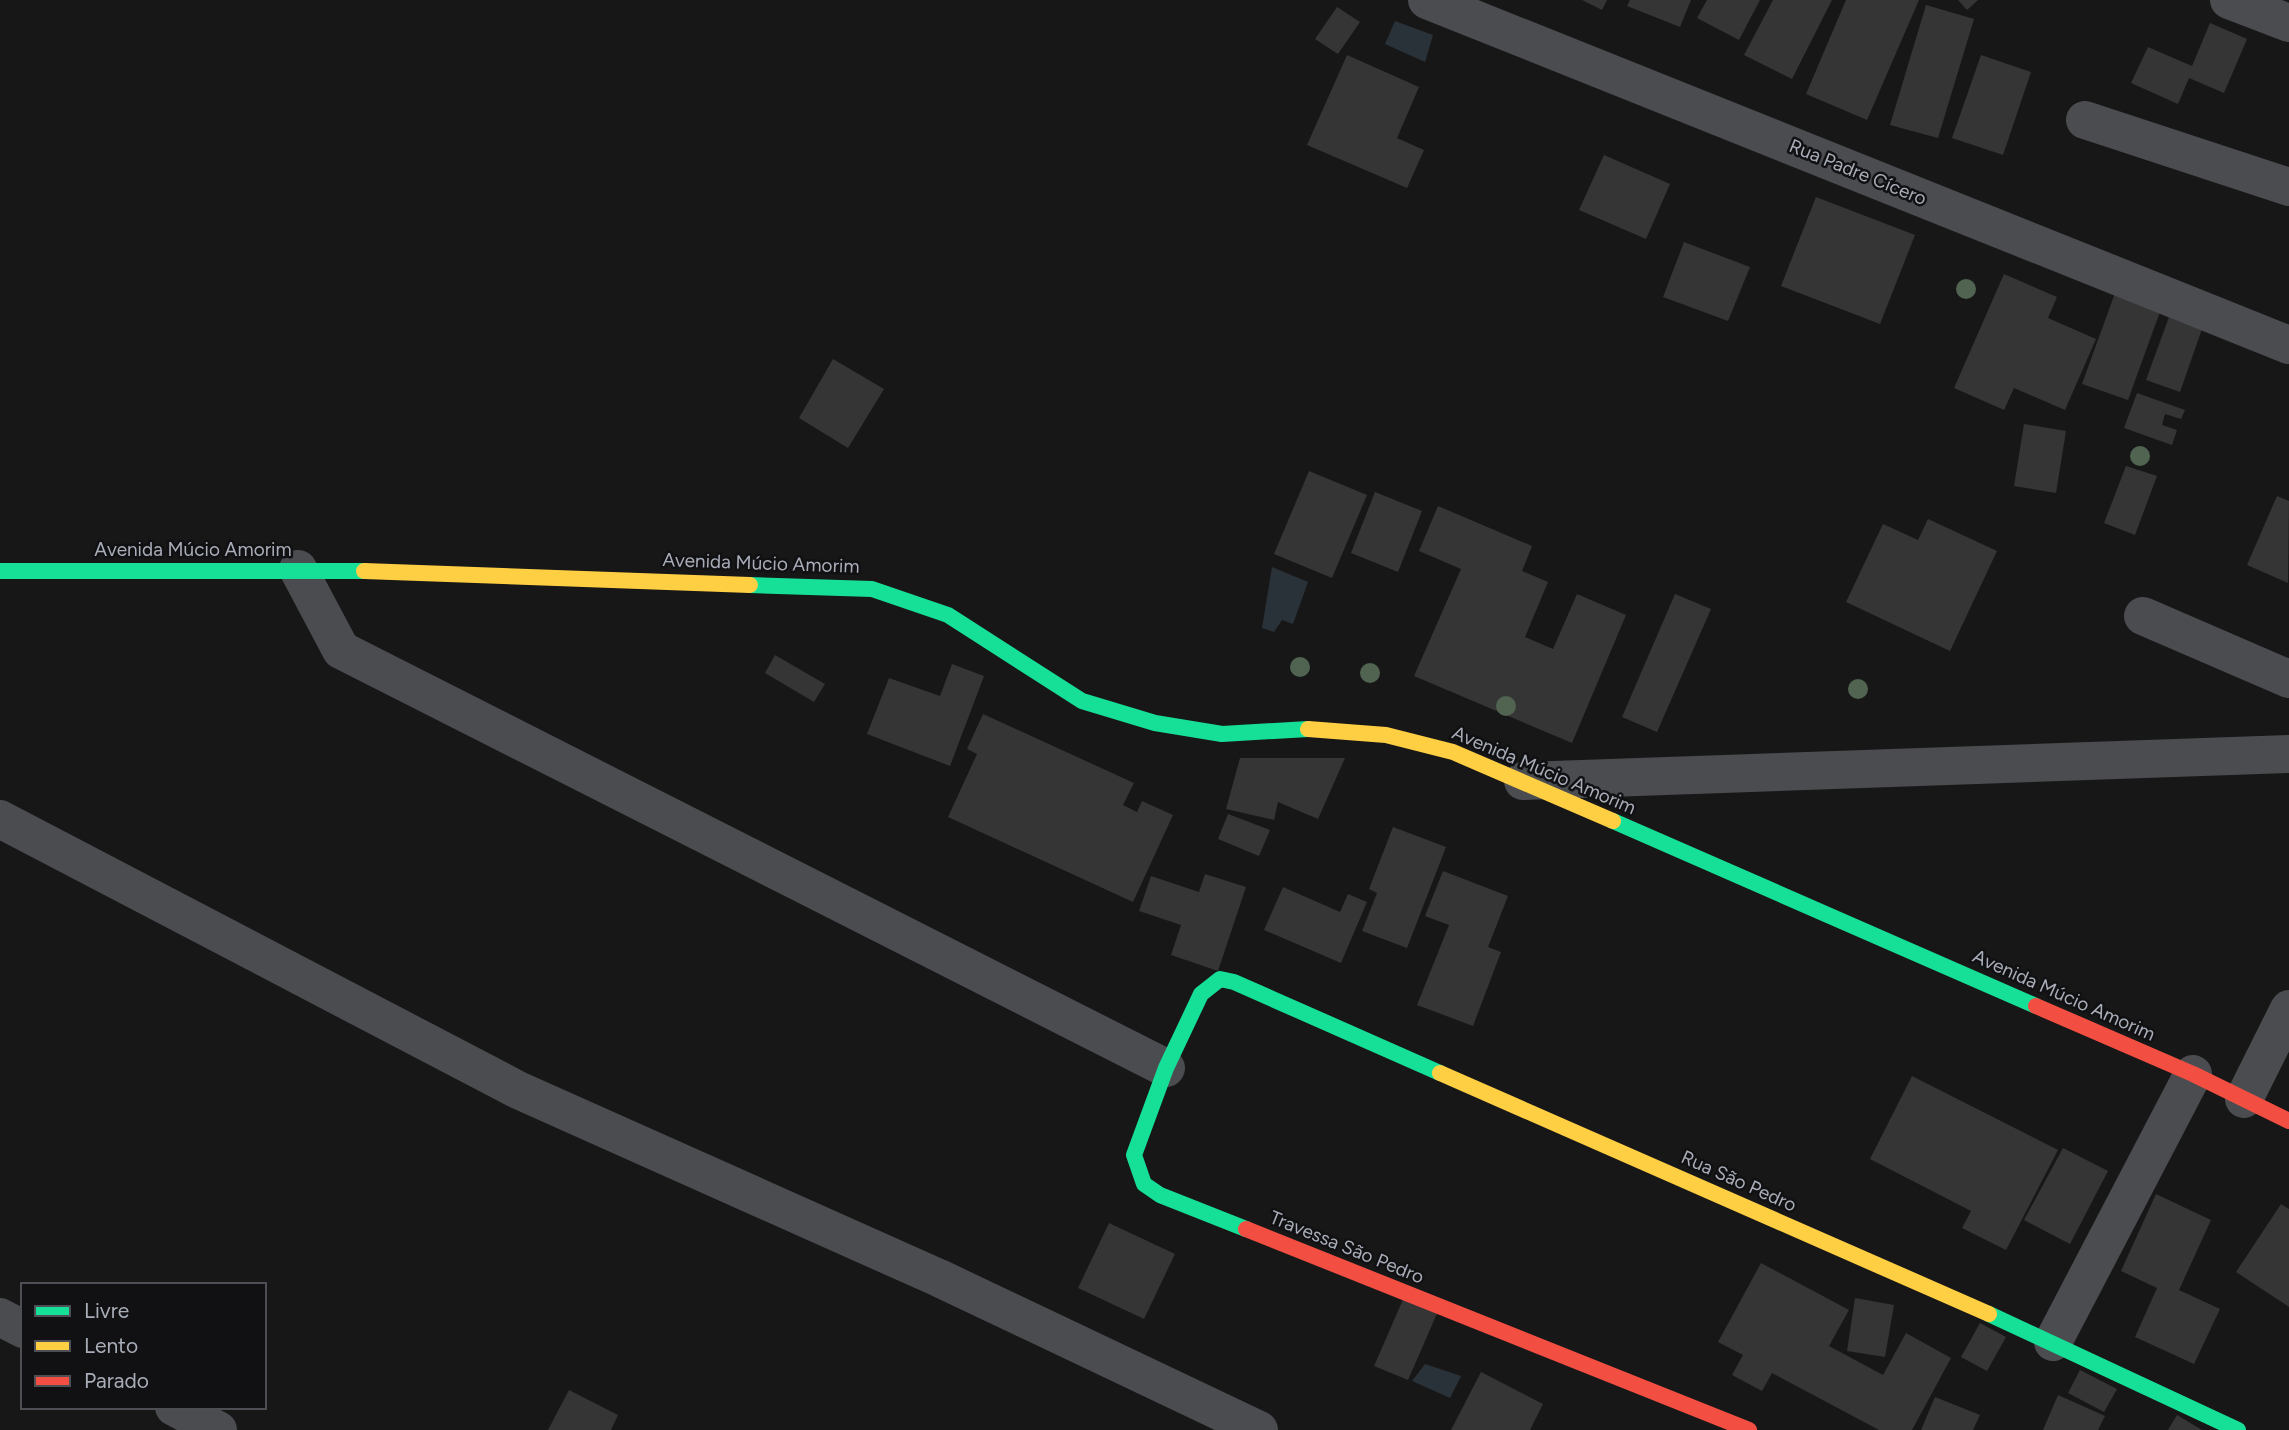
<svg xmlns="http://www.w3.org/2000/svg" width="2289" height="1430" font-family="Figtree,sans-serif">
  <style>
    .water { fill: #2a3239 }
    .building { fill: #353536 }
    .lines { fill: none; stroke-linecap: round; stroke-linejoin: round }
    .street { stroke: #4b4c50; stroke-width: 38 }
    .fast { stroke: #16e098; stroke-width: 16 }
    .slow { stroke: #ffcf43; stroke-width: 16 }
    .jam { stroke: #f24e42; stroke-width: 16 }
    .tree { fill: #506451 }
    .labels { text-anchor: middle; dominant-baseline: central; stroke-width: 5; stroke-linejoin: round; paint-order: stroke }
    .street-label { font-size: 19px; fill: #a8adb8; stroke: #111113 }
  </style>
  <rect width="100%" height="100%" fill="#171717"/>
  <g class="water">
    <path d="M1395,21L1433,35L1425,62L1385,44Z"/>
    <path d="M1272,567L1308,582L1293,624L1282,620L1274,632L1262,628Z"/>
    <path d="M1425,1364L1461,1376L1450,1398L1412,1381Z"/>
  </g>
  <g class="building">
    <path d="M1582,0H1607L1602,10Z"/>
    <path d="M1630,0H1691L1680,27L1627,6Z"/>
    <path d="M1707,0H1760L1739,40L1697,18Z"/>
    <path d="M1773,0H1832L1792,79L1744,55Z"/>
    <path d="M1846,0H1919L1867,120L1806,94Z"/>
    <path d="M1958,0H1978L1967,10Z"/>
    <path d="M1926,5L1974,19L1938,138L1890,125Z"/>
    <path d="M1337,7L1360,22L1338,54L1315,39Z"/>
    <path d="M2210,23L2247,39L2224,93L2189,78L2178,104L2131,83L2148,47L2192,66Z"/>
    <path d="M1347,55L1419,87L1397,138L1424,150L1407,188L1307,145Z"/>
    <path d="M1981,55L2031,72L2003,155L1952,138Z"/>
    <path d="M1604,155L1670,184L1646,239L1579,210Z"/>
    <path d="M1816,197L1915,235L1880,324L1781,286Z"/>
    <path d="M1684,242L1750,267L1728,321L1663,297Z"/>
    <path d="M2004,274L2057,297L2048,318L2096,339L2065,410L2014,388L2004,410L1954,388Z"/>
    <path d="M2115,293L2161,309L2128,400L2082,384Z"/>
    <path d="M2169,317L2202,329L2180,392L2146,380Z"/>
    <path d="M833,359L884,389L848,448L799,418Z"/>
    <path d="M2137,393L2185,410L2181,419L2165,414L2162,425L2177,430L2172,445L2124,428Z"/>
    <path d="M2024,424L2066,431L2056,493L2014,486Z"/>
    <path d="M2126,466L2157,476L2135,535L2104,523Z"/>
    <path d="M1309,471L1367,495L1332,578L1274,554Z"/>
    <path d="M1375,492L1422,511L1398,572L1351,553Z"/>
    <path d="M2277,496L2289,501L2288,583L2247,565Z"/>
    <path d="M1438,506L1532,546L1522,571L1548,582L1525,637L1553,649L1577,594L1626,615L1572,743L1414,676L1461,569L1419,551Z"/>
    <path d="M1928,519L1997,551L1950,651L1846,602L1883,524L1918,540Z"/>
    <path d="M1675,594L1711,609L1657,732L1622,717Z"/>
    <path d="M775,655L825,684L814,702L765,673Z"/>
    <path d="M952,664L984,676L950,766L867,734L889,678L940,696Z"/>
    <path d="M983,714L1134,783L1123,805L1137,812L1142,801L1173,815L1133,902L948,817L977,754L967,749Z"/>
    <path d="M1240,758H1345L1318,819L1278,802L1274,820L1226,809Z"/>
    <path d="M1228,814L1270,830L1259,856L1218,839Z"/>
    <path d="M1393,827L1446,847L1407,948L1362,931L1377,893L1369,889Z"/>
    <path d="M1443,871L1508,896L1488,947L1501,952L1473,1026L1417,1005L1449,925L1425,916Z"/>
    <path d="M1205,874L1246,887L1218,971L1171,955L1181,925L1139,911L1151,876L1199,892Z"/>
    <path d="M1283,887L1340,912L1348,894L1367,902L1341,963L1264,930Z"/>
    <path d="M1912,1076L2058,1150L2006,1250L1962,1228L1971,1211L1870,1159Z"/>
    <path d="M2063,1148L2108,1171L2070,1244L2024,1220Z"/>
    <path d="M2156,1194L2211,1220L2179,1290L2220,1309L2194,1364L2135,1337L2157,1288L2121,1271Z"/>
    <path d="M2281,1204L2289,1209V1307L2236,1272Z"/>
    <path d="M1109,1223L1175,1254L1144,1319L1078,1288Z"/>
    <path d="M1761,1263L1849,1310L1829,1346L1883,1375L1906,1333L1951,1358L1912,1430H1879L1772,1373L1762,1391L1732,1375L1743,1355L1718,1342Z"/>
    <path d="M1405,1295L1439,1309L1408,1380L1374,1366Z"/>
    <path d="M1855,1298L1894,1305L1885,1357L1847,1351Z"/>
    <path d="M1980,1323L2006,1337L1987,1371L1961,1357Z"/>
    <path d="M2080,1370L2117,1389L2104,1412L2068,1393Z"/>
    <path d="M1481,1372L1543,1404L1530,1430H1451Z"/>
    <path d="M569,1390L618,1415L611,1430H548Z"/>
    <path d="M2058,1395L2105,1416L2098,1430H2043Z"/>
    <path d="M1935,1397L1980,1415L1973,1430H1921Z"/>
    <path d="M2177,1415L2202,1430H2168Z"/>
  </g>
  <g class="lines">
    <g class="street">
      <path d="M1427,0L2289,345"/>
      <path d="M2229,0L2289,23"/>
      <path d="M2085,120L2289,187"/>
      <path d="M298,569L341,650L1166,1068"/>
      <path d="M2143,616L2289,679"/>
      <path d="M1523,781L2289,754"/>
      <path d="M0,819L518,1090L939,1278L1259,1430"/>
      <path d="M2244,1099L2289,1009"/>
      <path d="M0,1317L23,1329"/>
      <path d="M2053,1342L2193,1074"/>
      <path d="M174,1407L218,1430"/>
    </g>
    <g class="fast">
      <path d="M0,571H364"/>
      <path d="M750,585L872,589L948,615L1082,701L1155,723L1222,734L1308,729"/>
      <path d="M1613,821L2036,1006"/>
      <path d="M1246,1229L1160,1195L1144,1184L1134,1155L1166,1068L1201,994L1220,979L1234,982L1440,1073"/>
      <path d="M1989,1314L2238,1430"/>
    </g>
    <g class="slow">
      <path d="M364,571L750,585"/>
      <path d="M1308,729L1386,735L1453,752L1613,821"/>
      <path d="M1440,1073L1989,1314"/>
    </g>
    <g class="jam">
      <path d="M2036,1006L2193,1074L2289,1121"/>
      <path d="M1246,1229L1749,1430"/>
    </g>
  </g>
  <g class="tree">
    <circle cx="1966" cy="289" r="10"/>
    <circle cx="2140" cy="456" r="10"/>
    <circle cx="1300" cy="667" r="10"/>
    <circle cx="1370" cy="673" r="10"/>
    <circle cx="1858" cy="689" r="10"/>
    <circle cx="1506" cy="706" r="10"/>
  </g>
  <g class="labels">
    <g class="street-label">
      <text transform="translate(1858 172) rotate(22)">Rua Padre Cícero</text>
      <text x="193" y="549">Avenida Múcio Amorim</text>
      <text transform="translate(761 563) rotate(2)">Avenida Múcio Amorim</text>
      <text transform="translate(1544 770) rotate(23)">Avenida Múcio Amorim</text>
      <text transform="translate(2064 995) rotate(24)">Avenida Múcio Amorim</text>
      <text transform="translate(1739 1181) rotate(24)">Rua São Pedro</text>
      <text transform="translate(1347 1247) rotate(22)">Travessa São Pedro</text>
    </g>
  </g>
  <rect x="21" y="1283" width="245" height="126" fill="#111113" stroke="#4d4f55" stroke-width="2"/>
  <rect x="35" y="1306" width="35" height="10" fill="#16e098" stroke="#4d4f55" stroke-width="2"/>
  <text x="84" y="1318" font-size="21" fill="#a8adb8">Livre</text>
  <rect x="35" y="1341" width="35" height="10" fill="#ffcf43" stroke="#4d4f55" stroke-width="2"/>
  <text x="84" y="1353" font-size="21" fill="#a8adb8">Lento</text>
  <rect x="35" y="1376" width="35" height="10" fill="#f24e42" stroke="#4d4f55" stroke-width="2"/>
  <text x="84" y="1388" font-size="21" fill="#a8adb8">Parado</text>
</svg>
